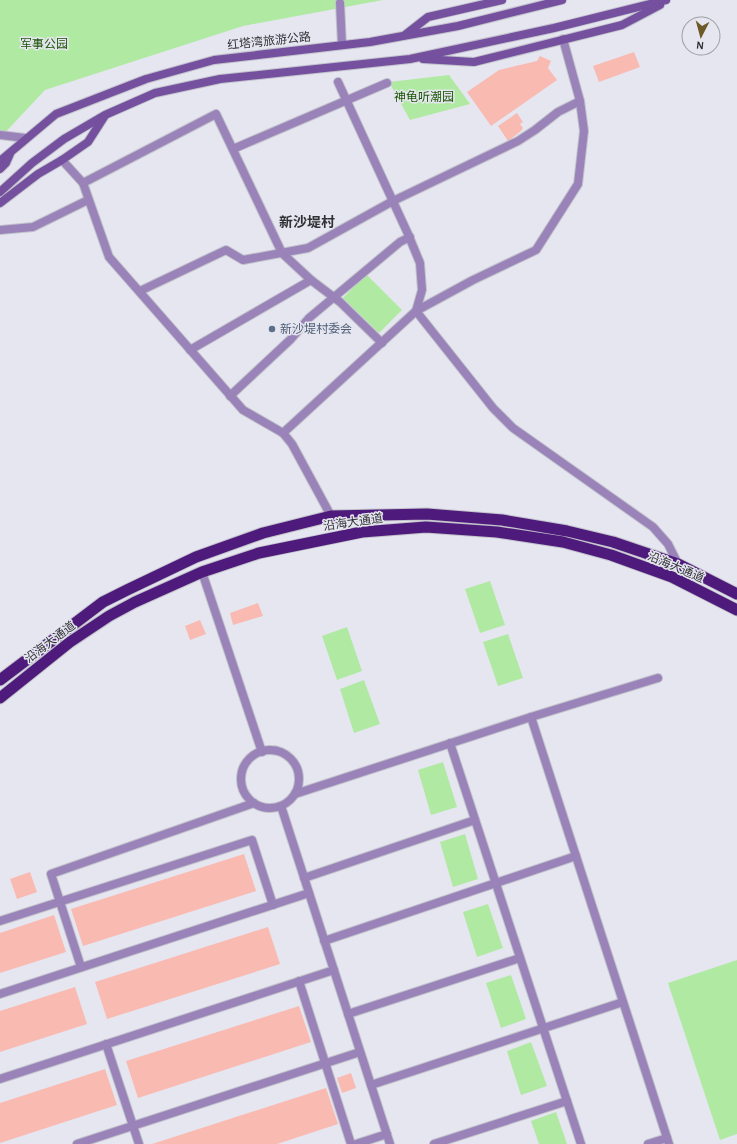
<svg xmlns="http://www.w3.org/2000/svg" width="737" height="1144" font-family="'Alegreya Sans','Noto Sans SC',sans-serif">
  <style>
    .green { fill: #b0e9a2 }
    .building { fill: #f9bab2 }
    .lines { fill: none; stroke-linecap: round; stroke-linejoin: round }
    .minor-casing { stroke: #c2c2cb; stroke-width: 10 }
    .secondary-casing { stroke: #c2c2cb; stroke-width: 10 }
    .trunk-casing { stroke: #c2c2cb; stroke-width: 13 }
    .minor { stroke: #9983b9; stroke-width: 8 }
    .secondary { stroke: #74509f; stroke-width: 8 }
    .trunk { stroke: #4e1a7b; stroke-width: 11 }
    .service-dot { fill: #5c6f8a; stroke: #e6e6f1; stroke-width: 1.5 }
    .labels { text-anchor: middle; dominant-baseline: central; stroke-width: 3; stroke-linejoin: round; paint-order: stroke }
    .street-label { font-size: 12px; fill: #313135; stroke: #e6e6f1 }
    .park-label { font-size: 12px; fill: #1b5604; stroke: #e6e6f1 }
    .service-label { font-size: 12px; fill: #4e5e75; stroke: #e6e6f1; text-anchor: start }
    .quarter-label { font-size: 14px; font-weight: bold; fill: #313135; stroke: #e6e6f1 }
  </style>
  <rect width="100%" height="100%" fill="#e6e6f1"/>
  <g class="green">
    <path d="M0,0H383L243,26L45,90L0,138Z"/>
    <path d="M449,75L470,104L410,120L389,82Z"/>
    <path d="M366,274L402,310L379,333L343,298Z"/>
    <path d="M490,581L505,625L480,633L465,589Z"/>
    <path d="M347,627L362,671L337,680L322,636Z"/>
    <path d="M508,634L523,678L498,686L483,642Z"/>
    <path d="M364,680L380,724L354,733L340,689Z"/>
    <path d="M443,762L457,807L431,815L418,770Z"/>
    <path d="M465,834L478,879L453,887L440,842Z"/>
    <path d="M488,904L503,948L477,957L463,912Z"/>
    <path d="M737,960V1134L720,1140L668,983Z"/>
    <path d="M511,975L526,1019L501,1028L486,983Z"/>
    <path d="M531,1042L547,1086L521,1095L507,1051Z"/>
    <path d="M556,1112L567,1144H539L531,1121Z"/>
  </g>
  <g class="building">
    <path d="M634,52L640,67L599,82L593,66Z"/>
    <path d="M540,56L551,61L548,68L557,80L491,126L467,92L499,70L537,61Z"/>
    <path d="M517,113L523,122L520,124L523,128L521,131L508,141L498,126Z"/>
    <path d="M258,603L263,616L233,625L230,613Z"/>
    <path d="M200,620L206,634L190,640L185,626Z"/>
    <path d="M244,854L256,891L83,946L71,909Z"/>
    <path d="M30,872L37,892L17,899L10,879Z"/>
    <path d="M54,915L66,952L0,973V933Z"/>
    <path d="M268,927L280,964L107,1019L95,982Z"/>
    <path d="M75,987L87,1024L0,1052V1011Z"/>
    <path d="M299,1006L311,1042L138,1098L126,1061Z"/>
    <path d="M105,1069L117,1105L0,1143V1103Z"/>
    <path d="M351,1073L356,1088L342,1093L337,1078Z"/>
    <path d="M326,1088L338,1124L332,1126L277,1144H152Z"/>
  </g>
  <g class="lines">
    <defs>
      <g id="minor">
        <path d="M340,3L342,45"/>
        <path d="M338,82L408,234L420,263L422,290L416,311L493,408L513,428L653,527L668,544L678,564"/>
        <path d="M0,135L25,138"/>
        <path d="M233,149L387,83"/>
        <path d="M62,160L83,183L109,257L243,410L283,433L292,444L331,516"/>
        <path d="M83,183L216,114L282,253L311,280L340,302L382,343"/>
        <path d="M0,230L33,227L88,200"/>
        <path d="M140,291L226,250L243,260L308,248L393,201L518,141L535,130L558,112L580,101"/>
        <path d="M190,350L311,280"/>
        <path d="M230,396L291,339L309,318L400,242L410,237"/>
        <path d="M283,433L416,311L473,280L536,250L578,184L584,131L580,101L563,39"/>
        <path d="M202,572L262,752"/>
        <path d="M531,717L669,1144"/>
        <path d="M450,743L581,1144"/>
        <circle cx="270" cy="779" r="29"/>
        <path d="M295,794L531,717L658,678"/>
        <path d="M281,806L390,1144"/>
        <path d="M304,878L475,820"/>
        <path d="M0,921L252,840L273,905"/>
        <path d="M324,941L576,856"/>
        <path d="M81,967L51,874L254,803"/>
        <path d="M299,981L351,1144"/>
        <path d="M0,994L309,893"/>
        <path d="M348,1014L520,958"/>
        <path d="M106,1044L139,1144"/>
        <path d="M0,1079L334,970"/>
        <path d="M371,1085L623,1002"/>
        <path d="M77,1144L360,1052"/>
        <path d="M356,1144L387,1134"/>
        <path d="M434,1144L567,1101"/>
        <path d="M648,1144L667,1138"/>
      </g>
      <g id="secondary">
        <path d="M405,35L428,17L502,0"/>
        <path d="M423,59L474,62L622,25L660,5"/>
        <path d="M0,161L56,114L146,79L214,60L370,42L458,26L562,0"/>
        <path d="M0,169L6,163L10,154"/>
        <path d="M0,192L32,163L64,139L105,115L155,93L220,79L410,59L554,28L666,0"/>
        <path d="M0,203L38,174L62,160L88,142L104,117"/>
      </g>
      <g id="trunk">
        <path d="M0,680L103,602L127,590L196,557L263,533L331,516L427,514L502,520L567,531L613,542L678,564L737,594"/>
        <path d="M0,698L70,642L109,616L135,602L202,572L259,553L362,532L426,527L497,532L563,542L611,555L672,577L737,610"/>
      </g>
    </defs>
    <use href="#minor" class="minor-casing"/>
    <use href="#secondary" class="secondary-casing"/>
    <use href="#trunk" class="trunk-casing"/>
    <use href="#minor" class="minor"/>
    <use href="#secondary" class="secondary"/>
    <use href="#trunk" class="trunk"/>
  </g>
  <circle class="service-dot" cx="272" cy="329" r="4"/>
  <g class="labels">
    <g class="street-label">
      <text transform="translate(269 41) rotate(-6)">红塔湾旅游公路</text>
      <text transform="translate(353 522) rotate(-8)">沿海大通道</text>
      <text transform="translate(676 567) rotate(23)">沿海大通道</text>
      <text transform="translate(50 642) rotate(-37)">沿海大通道</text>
    </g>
    <g class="park-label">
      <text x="44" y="44">军事公园</text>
      <text x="424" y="97">神龟听潮园</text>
    </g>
    <g class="service-label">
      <text x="280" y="329">新沙堤村委会</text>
    </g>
    <g class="quarter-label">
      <text x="307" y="223">新沙堤村</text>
    </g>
  </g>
  <g transform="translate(701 36) rotate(186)"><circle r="19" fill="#e6e6f1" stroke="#9e9ea6"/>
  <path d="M0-3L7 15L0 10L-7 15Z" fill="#6e5a29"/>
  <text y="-6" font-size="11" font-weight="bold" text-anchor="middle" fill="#313135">N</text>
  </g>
</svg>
